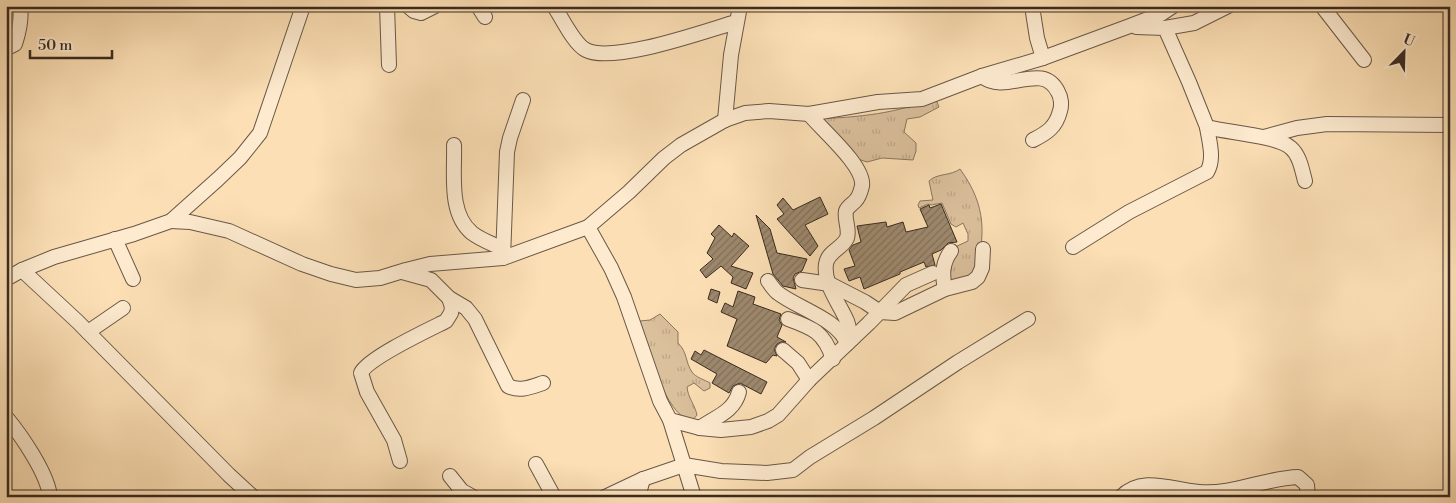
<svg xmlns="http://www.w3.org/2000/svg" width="1456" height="503" font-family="'Libre Bodoni',serif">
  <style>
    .grass { fill: url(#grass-tufts); stroke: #8a765e }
    .building { fill: url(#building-hatch); stroke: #382b21 }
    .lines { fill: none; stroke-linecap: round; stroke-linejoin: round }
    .minor-casing { stroke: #695846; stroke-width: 16 }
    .minor { stroke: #fdeacf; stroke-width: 14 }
  </style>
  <defs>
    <pattern id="grass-tufts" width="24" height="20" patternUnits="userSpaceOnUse" patternTransform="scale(1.25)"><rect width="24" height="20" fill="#dbc09c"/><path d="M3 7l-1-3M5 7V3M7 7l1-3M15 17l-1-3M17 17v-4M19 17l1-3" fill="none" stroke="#bda586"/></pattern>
    <pattern id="building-hatch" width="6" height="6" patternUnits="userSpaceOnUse" patternTransform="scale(1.25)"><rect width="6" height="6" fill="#9e896e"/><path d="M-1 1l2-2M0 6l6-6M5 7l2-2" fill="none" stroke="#82705a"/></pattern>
  </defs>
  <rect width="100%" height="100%" fill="#fcdfb5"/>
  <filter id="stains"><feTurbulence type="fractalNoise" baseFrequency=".004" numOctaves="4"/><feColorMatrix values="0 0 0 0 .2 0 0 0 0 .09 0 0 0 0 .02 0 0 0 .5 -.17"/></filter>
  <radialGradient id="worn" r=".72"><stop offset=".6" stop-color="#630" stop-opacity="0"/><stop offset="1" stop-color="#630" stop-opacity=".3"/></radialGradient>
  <g class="grass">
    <path d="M935,97L939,107L920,117L907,119L904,132L916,143V151L913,160L882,158L867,162L855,158L817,119C858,117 898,114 935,97Z"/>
    <path d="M960,169C987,206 986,236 974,279L947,284L953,248L968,241V234L963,223L956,227L951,224L942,203L931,205L928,204L919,208L918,205L920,201L933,200L929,181C937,173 951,176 960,169Z"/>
    <path d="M660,314L678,332V343C688,353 685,362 692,372C695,377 705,380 710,383V388L704,391L694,383L687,387C688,398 695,405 697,415L692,421C664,416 648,345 640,321L650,320Z"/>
  </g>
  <g class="building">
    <path d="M820,197L828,214L805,225L818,246L810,256L777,219L784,214L777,205L783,198L793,210Z"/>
    <path d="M941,204L957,242L948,243L941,250L932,254L935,265L926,267L924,262L900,272V274L864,289L860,277L849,281L844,269L855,266L849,250L853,245L861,242L857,226L886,222L887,227L903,222L906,232L928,227L920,209L929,205L930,208Z"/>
    <path d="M756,215L770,229L777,253L807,259L802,271L795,274L793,278L796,289L783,286L773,274Z"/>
    <path d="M719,225L732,237L734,233L749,246L731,266L753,273L746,289L731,283L733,277L721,266L706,278L700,270L713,259L707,253L715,238L711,234Z"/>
    <path d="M711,289L720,292L717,303L708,299Z"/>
    <path d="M738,291L755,297L753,304L781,314L779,320L782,325L777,337L786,342H781L777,344L774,349L777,356L773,355L766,363L727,346L737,319L721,312L725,303L733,307Z"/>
    <path d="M704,350L767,382L761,394L740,383L733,386L729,393L712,383L717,374L691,359L695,351L701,355Z"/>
  </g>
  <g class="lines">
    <defs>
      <g id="minor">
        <path d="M387,6L389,65"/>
        <path d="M408,6L414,11L421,13L435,6"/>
        <path d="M478,6L485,17"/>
        <path d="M554,6C562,18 574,44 586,50C613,64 705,31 736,22"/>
        <path d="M1032,6L1037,38L1043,58"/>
        <path d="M1322,6L1364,60"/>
        <path d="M1136,27L1165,28L1189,82L1207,127C1228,133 1276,135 1291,148C1300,156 1302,170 1305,181"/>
        <path d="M1165,28L1194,23L1228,6"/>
        <path d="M7,48L15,44C19,32 22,19 20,6"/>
        <path d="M982,76C1006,96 1042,60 1058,92C1061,97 1062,105 1060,111C1056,127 1047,133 1033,140"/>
        <path d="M809,114C822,130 865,166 862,186C861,190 859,197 856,200C853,204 848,206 846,211C844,220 850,229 847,238C842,249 828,251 826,264C823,284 840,304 847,321C849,327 850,333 852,339"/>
        <path d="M725,120L731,55L740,6"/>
        <path d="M1264,137L1297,128L1327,124L1450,125"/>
        <path d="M454,145C455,173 448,213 472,233C481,240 493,244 503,249"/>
        <path d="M171,221L190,222L229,231L302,264L331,274L356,280L380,278L406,270L430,264L503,258L588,227L629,192L664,158L681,145L725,120L745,113L769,111L809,114L878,102L922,99L982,76L1043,58L1127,27L1161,14L1173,6"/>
        <path d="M588,227L611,268L624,297L660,401L670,420L684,465L643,479L605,497"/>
        <path d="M115,239L133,279"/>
        <path d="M1073,247L1129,212L1207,172C1215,159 1209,141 1207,127"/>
        <path d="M503,258L507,152L510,138L523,100"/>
        <path d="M22,270L78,322L229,475L253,497"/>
        <path d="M6,279L22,270L54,257L134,234L171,221L218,179L240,158L260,133L303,6"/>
        <path d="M802,280L830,284L865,302L880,312L895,313L945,289L972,282L978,277L982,268L983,249"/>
        <path d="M768,281C771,285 774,290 778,293C797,308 840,320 847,344"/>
        <path d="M945,289C942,275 942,263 951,251"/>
        <path d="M449,298L466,308L475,319L508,386C520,392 531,387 543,383"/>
        <path d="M788,319C813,328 824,332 833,359"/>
        <path d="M88,332L123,308"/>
        <path d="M783,350L798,363L809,380"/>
        <path d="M6,417C21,435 48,474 50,497"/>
        <path d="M670,420L700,428L721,430L751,427L768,421L778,415L809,380L869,323L906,285L933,273"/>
        <path d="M700,428C715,417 734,412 739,392"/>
        <path d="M400,461L394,440L367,392L361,373C368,358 428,330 446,321L451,313L452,307L449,298L431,280L402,272"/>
        <path d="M536,464L554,497"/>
        <path d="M450,476L462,491L473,497"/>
        <path d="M638,497L643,479"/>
        <path d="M694,497L684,465L721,471L767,473L793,470L810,457L874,418L958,362L1028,319"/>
        <path d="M1121,497C1142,475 1172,490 1199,492C1233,495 1265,478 1298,477L1307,485L1308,497"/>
      </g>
    </defs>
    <use href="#minor" class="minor-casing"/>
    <use href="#minor" class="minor"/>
  </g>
  <rect width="1456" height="503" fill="none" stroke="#fcdfb5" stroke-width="25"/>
  <rect x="8" y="8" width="1441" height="488" fill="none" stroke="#382b21" stroke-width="2.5"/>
  <rect x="12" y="12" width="1431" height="478" fill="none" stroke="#382b21"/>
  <g transform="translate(1404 52) rotate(23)" stroke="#fdeacf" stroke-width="4" paint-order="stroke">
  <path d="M0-4L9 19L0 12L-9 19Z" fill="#382b21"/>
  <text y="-8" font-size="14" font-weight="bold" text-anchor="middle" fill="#382b21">U</text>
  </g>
  <path d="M30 50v8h82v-8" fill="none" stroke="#382b21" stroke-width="2.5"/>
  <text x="38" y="50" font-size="15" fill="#382b21" stroke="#fdeacf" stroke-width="4" paint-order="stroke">50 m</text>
  <rect width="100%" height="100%" filter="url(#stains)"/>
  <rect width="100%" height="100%" fill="url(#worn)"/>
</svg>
